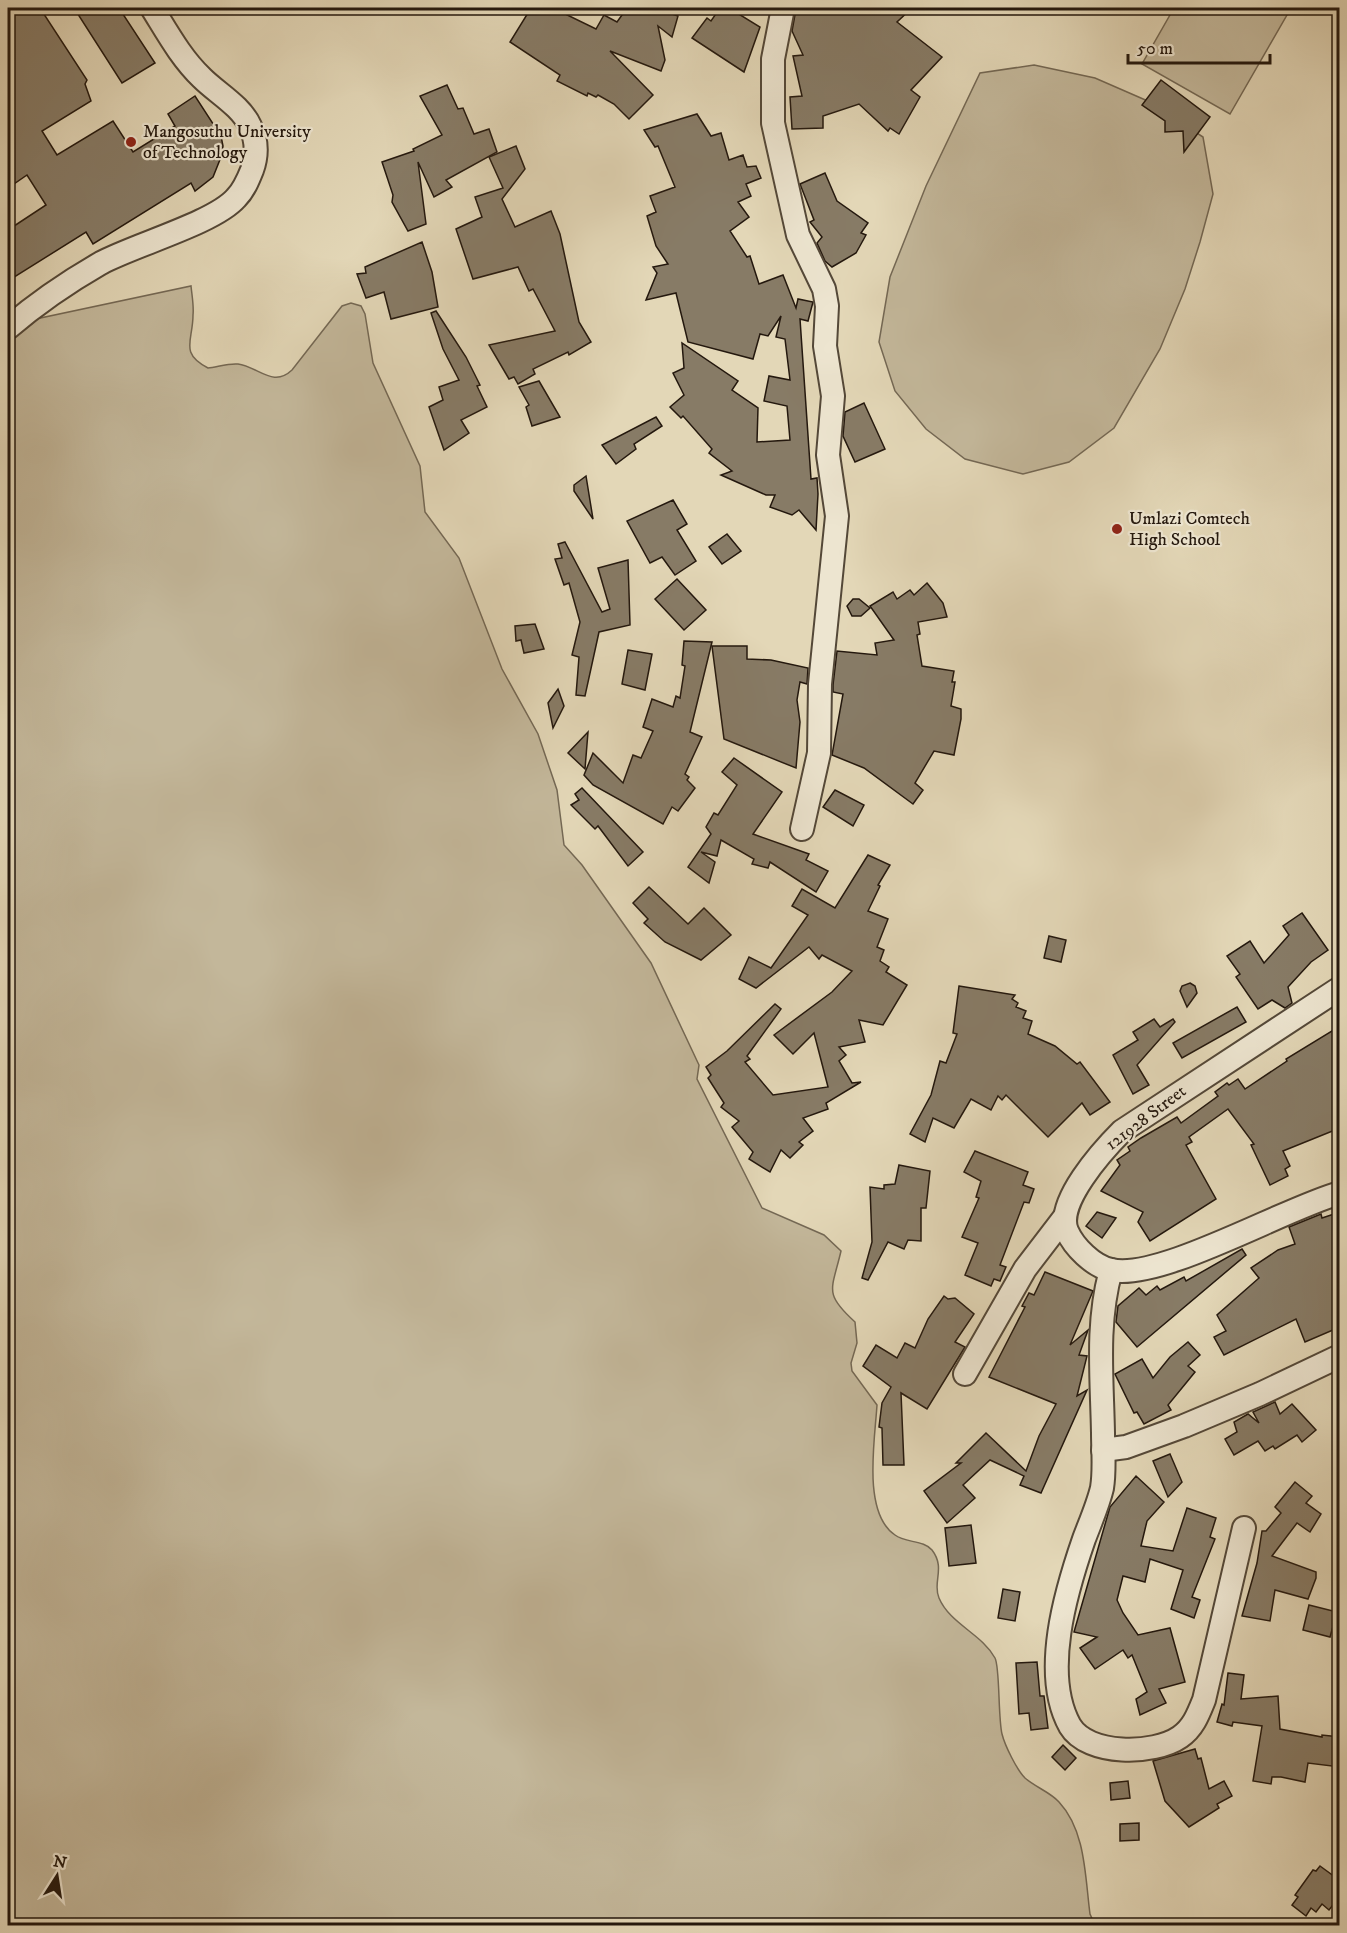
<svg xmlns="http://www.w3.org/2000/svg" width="1347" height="1933" font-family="'IM FELL DW Pica',serif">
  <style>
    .green { fill: #c3b79a; stroke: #746854; stroke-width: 1.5 }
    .building { fill: #877b66; stroke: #24180e; stroke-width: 1.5 }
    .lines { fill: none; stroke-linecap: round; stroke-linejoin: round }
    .street-casing { stroke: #544838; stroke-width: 26 }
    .street { stroke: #ede5d0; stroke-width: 22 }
    .poi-dot { fill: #8f2418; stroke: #ede5d0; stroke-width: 2 }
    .labels { text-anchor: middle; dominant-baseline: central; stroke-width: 4.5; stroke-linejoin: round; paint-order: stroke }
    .poi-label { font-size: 18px; fill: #24180e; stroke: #ede5d0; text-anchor: start }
    .street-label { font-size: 18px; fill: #24180e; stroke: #ede5d0 }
  </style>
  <rect width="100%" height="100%" fill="#e3d7b7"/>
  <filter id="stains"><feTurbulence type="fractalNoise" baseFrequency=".00333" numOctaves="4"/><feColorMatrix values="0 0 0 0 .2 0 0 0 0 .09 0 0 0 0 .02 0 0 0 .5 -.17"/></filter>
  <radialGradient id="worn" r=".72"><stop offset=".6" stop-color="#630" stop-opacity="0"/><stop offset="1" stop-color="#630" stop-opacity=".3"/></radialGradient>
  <g class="green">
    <path d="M1174,8H1291L1230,114L1142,64Z"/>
    <path d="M1034,65L1095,78L1150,102L1203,137L1213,194L1200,242L1185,289L1160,349L1114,428L1069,462L1023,474L965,459L926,429L895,391L879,342L890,277L926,186L980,73Z"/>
    <path d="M191,286C192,296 194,306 193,315C193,341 179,353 208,368C217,367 229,363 238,364C259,367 273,388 292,370L342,306L351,303L361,306L365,314L373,363L420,466L425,512L459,558L502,669L538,734L557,790L564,845L582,865L651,963L699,1065L697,1079L762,1208L824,1235L841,1251C832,1290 823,1293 855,1322L857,1343L851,1363L852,1371L877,1405C875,1439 862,1513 895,1535C905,1543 924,1540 932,1550C946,1568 932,1583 939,1598C950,1624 982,1634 995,1658C1000,1667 998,1718 1002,1734C1005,1746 1017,1770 1025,1778C1035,1787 1050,1792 1059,1802C1086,1831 1085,1877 1090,1914L1095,1925H8V334L17,323Z"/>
  </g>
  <g class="building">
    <path d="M8,8H40L87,80L85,84L91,101L42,131L57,155L113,121L133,152L175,126L168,114L195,96L221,136L223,146L221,157L213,177L195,191L191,183L93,244L86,232L8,281V230L46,205L27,175L8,188Z"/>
    <path d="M74,8H119L155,63L122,83Z"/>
    <path d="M531,8H553L596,29L604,15L617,22L627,8H654L678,16L672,37L658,26L665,60L661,71L610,51L653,95L629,119L614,104L598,95L596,97L588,93L587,96L557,81L560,75L510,42Z"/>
    <path d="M720,8H729L760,27L744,72L692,38L707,18L711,21Z"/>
    <path d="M801,8H912L897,22L942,57L911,90L920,97L899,134L890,128L888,131L859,104L823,116V128L792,129L790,97L802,96L793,56L803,55L792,31L796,9Z"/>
    <path d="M1161,80L1210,117L1184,152L1183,131L1165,132V121L1142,105Z"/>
    <path d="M447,85L458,109L463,108L474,134L489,129L497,152L446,180L452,187L434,197L418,162L426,224L408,231L392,202L393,195L382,162L414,151L413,149L442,135L420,96Z"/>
    <path d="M697,114L711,136L721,133L729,160L743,155L747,167L756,166L761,178L746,184L751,196L738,202L749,217L730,231L747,257L750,256L759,284L783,275L796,308L798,299L813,302L808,321L800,319L811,479L817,478L818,494L816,530L799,510L792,515L770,507L775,495H766L721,475L732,471L709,453L712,449L683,416L681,418L670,407L684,395L673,373L684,368L682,343L738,381L732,390L758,408L757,442L790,440L787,406L764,401L769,376L790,380L785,339L776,337L781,316L768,336L760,334L753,359L688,342L676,293L646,300L657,273L653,267L668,264L656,246L647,216L656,212L650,196L675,187L658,146L655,147L644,130Z"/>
    <path d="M516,146L525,169L502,199L515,227L551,211L560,234L579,322L591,342L569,355L568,352L533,369L535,374L518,384L514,377L509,379L489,345L555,331L533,289L529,291L518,267L473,279L456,229L482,217L475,197L503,188L489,157Z"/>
    <path d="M825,173L837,201L868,223L861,233L866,235L856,253L832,267L825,261L817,243L822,237L810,222L814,220L800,184Z"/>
    <path d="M422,242L432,272L438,307L391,319L384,292L366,298L357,274L366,273L365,267Z"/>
    <path d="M436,311L466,357L480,385L477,386L487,407L461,420L469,433L444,450L429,407L443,400L439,387L459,380L443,349L431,313Z"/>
    <path d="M539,381L560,417L532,426L526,407L529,405L519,387Z"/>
    <path d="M864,403L885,449L855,462L843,436L845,412Z"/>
    <path d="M656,417L662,426L634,444L636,449L616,464L602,445Z"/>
    <path d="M586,476L593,519L574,491V485Z"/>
    <path d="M673,500L687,524L677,530L696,561L675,575L662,557L650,563L627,521Z"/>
    <path d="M727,534L741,551L722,564L709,547Z"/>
    <path d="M565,542L602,612L610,609L598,568L628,560L630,625L599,632L585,696L576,695L579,657L572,655L580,622L569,583L564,585L555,559L562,558L558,544Z"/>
    <path d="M677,579L706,610L684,630L655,599Z"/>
    <path d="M927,583L943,603L947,617L918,622L920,634L917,635L922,666L954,671L952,682H955L951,706L961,709V719L954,755L934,751L915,783L923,790L913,804L864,768L832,755L843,694L833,692V685L837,651L877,655L875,643L894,640L870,606L893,592L897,599L910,590L914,595Z"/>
    <path d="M853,599H859L870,608L861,616H852L847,606Z"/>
    <path d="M535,624L544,649L524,653L521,640L516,641L515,626Z"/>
    <path d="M684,641L712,642L690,732L702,737L685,774L689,777L687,780L695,788L678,811L672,807L663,824L593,785L584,775L593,753L623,783L633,755L641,758L653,731L643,727L652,699L673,707L676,696L680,698L685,666L682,665Z"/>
    <path d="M712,646H747V659L771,660L808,668L807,684L800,682L797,700L800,722L796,768L724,739Z"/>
    <path d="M628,650L652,654L645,690L622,684Z"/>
    <path d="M558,689L564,706L553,728L548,703Z"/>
    <path d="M588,732L585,769L568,753Z"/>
    <path d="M734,758L782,792L753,834L809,854L806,860L828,871L816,892L770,862L768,868L752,864L754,859L721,840L717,856L701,852L715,862L709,883L688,867L711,834L706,827L714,813L718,815L737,785L722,772Z"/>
    <path d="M582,788L643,852L628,866L598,826L595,829L571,805L579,800L575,794Z"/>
    <path d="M835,790L864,805L853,826L823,807Z"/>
    <path d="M868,855L890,865L878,885L880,886L868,911L888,919L877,947L884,950L880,961L889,967L886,972L907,985L883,1025L859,1020L865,1042L839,1047L846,1055L839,1061L852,1083L861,1082L826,1103L828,1109L803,1118L813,1131L799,1142L803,1145L790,1158L781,1150L770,1172L749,1159L753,1152L732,1127L739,1121L721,1107L724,1103L708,1078L711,1075L706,1067L727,1051L775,1004L781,1009L747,1056L750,1059L745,1062L773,1095L828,1087L814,1033L793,1054L774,1035L832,992L852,971L822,955L819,959L809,947L756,988L739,979L749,957L771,968L808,915L792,906L802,889L835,908Z"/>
    <path d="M649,887L688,924L704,908L731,935L701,960L665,942L644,923L648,919L633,903Z"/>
    <path d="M1302,913L1328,950L1311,962L1288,987L1292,1003L1285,1008L1272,1000L1258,1009L1236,977L1240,974L1227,956L1250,941L1264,963L1289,935L1283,926Z"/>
    <path d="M1049,936L1066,940L1061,962L1044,958Z"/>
    <path d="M1190,983L1195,986L1197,993L1187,1007L1180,991L1182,986Z"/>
    <path d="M959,986L1015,995L1012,999L1018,1003L1016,1007L1026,1011L1023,1018L1032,1021L1028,1034L1055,1046L1077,1064L1080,1062L1110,1102L1090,1115L1082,1103L1048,1137L1006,1095L1002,1100L998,1096L991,1110L971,1099L954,1128L933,1118L925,1142L910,1134L931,1095L940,1061L946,1063L957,1034L953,1033Z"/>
    <path d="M1237,1007L1246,1022L1182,1058L1173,1043Z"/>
    <path d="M1154,1019L1160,1027L1173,1019L1175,1022L1137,1065L1149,1085L1133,1094L1113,1055L1138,1040L1133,1032Z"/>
    <path d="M1340,1026V1128L1283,1151L1290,1166L1285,1169L1288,1176L1270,1185L1251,1145L1254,1144L1228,1109L1189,1137L1192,1142L1186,1145L1216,1199L1150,1241L1138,1222L1143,1212L1101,1191L1120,1165L1117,1160L1130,1151L1128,1147L1141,1138L1177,1117L1181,1123L1218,1096L1215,1092L1227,1083L1229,1085L1238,1079L1245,1089L1287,1061L1286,1059Z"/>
    <path d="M975,1151L1028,1172L1023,1185L1034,1189L1029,1203L1024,1202L1000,1265L1006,1267L1000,1281L994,1279L991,1286L965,1275L978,1243L962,1237L979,1198L976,1197L981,1181L964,1172Z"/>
    <path d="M899,1165L930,1171L926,1208H921V1241L908,1240L904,1249L888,1242L868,1280L862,1278L872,1242L870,1187L884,1189V1185L895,1184Z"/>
    <path d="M1097,1212L1116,1218L1102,1238L1086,1226Z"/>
    <path d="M1340,1212V1327L1305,1342L1296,1319L1224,1355L1214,1337L1226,1331L1217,1315L1259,1278L1251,1268L1278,1250L1295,1244L1289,1227L1321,1214L1322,1218Z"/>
    <path d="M1242,1249L1246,1255L1137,1347L1116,1322L1118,1306L1139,1288L1146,1295L1157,1286L1160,1290L1184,1277L1186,1281Z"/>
    <path d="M1045,1272L1093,1291L1070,1345L1088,1330L1079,1355L1087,1356L1077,1396L1087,1390L1041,1493L1020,1485L1024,1476L990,1460L963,1485L975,1498L947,1523L924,1491L961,1463H956L986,1433L1026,1471L1039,1436L1056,1404L989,1377L1025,1307L1022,1306L1029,1293L1034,1295Z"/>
    <path d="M944,1296L948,1299L955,1298L974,1314L955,1342L965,1347L927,1409L901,1393L904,1465H883L882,1428L879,1427L882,1403L891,1387L863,1366L876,1345L897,1358L905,1343L915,1348L928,1319Z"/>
    <path d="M1188,1342L1200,1355L1188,1366L1195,1372L1168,1405L1171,1410L1144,1424L1137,1412L1134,1413L1115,1374L1142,1359L1153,1378L1170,1357Z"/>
    <path d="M1275,1402L1280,1414L1292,1404L1316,1430L1302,1442L1297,1435L1275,1449L1273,1446L1265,1451L1258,1441L1234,1455L1225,1439L1237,1432L1234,1422L1248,1414L1259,1423L1253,1412Z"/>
    <path d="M1170,1454L1182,1482L1168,1497L1153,1461Z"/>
    <path d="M1136,1476L1164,1502L1147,1521L1141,1546L1173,1551L1187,1508L1216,1518L1210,1537L1215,1539L1192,1597L1200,1600L1194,1618L1171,1609L1183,1570L1150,1559L1145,1582L1123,1576L1117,1600L1123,1613L1138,1635L1170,1628L1185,1682L1159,1689L1166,1703L1140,1715L1136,1699L1147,1692L1132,1655L1128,1658L1123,1650L1095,1669L1080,1648L1097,1637L1074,1632L1110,1507Z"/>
    <path d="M1295,1482L1312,1496L1306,1503L1321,1514L1310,1532L1297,1523L1272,1556L1316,1572V1578L1308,1599L1275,1590L1270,1621L1242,1616L1257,1563L1262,1531H1266L1281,1513L1275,1507Z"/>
    <path d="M971,1525L976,1563L949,1566L945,1528Z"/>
    <path d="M1003,1589L1020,1592L1015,1621L998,1618Z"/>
    <path d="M1309,1605L1337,1612L1330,1637L1303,1630Z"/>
    <path d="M1037,1662L1040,1696H1044L1048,1728L1031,1730L1029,1713L1019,1714L1016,1663Z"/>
    <path d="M1228,1673L1244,1675L1241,1699L1278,1696L1280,1729L1322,1737V1735L1340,1737V1767L1308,1763L1305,1782L1281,1777H1272L1271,1784L1253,1781L1262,1726L1233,1722L1232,1726L1217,1722L1222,1704L1224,1705Z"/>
    <path d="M1063,1745L1076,1758L1065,1770L1052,1757Z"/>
    <path d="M1195,1749L1198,1759L1201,1758L1209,1789L1224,1781L1232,1796L1217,1804L1219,1808L1189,1827L1165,1801L1153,1761Z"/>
    <path d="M1128,1781L1130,1798L1111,1800L1110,1783Z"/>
    <path d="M1139,1823V1840L1120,1841V1824Z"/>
    <path d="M1320,1866L1339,1880L1334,1887L1340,1892V1896L1329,1910L1322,1904L1316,1912L1311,1908L1306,1916L1292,1905L1298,1897L1295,1895L1313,1870L1316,1871Z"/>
  </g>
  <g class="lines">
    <defs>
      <g id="street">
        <path d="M783,8L773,59V123L798,235L824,289L827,306L825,346L833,396L828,455L837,516L820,684L819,753L802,829"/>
        <path d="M8,328C37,303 68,282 101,263C134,245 214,223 236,198C244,190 248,180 252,170C257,156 257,140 250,126C241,106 217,93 202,78C181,58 167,32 152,8"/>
        <path d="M1340,988L1122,1131C1103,1150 1055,1203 1067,1231C1074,1247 1093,1266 1111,1270C1160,1281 1285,1208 1340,1193"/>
        <path d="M1111,1270C1096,1323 1102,1378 1103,1433C1103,1451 1105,1470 1102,1488C1098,1505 1090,1523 1084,1539C1066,1591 1041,1674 1070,1726C1088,1756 1154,1755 1180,1737C1193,1728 1198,1715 1204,1700L1244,1528"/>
        <path d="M965,1374L1025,1269L1064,1218"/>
        <path d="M1103,1450L1126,1447L1184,1426L1260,1394L1340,1356"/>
      </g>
    </defs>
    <use href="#street" class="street-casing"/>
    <use href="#street" class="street"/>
  </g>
  <g class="poi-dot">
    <circle cx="131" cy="142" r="6"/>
    <circle cx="1117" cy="529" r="6"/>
  </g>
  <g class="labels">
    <g class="poi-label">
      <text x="143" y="132">Mangosuthu University<tspan x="143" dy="21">of Technology</tspan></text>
      <text x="1129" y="519">Umlazi Comtech<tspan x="1129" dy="21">High School</tspan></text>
    </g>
    <g class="street-label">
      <text transform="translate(1146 1118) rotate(-37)">121928 Street</text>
    </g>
  </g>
  <rect width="1347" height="1933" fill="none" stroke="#e3d7b7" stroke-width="30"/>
  <rect x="9" y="9" width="1329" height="1915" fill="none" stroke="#24180e" stroke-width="3"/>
  <rect x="15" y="15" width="1317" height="1903" fill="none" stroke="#24180e" stroke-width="1.5"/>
  <g transform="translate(57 1876) rotate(12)" stroke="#ede5d0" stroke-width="4.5" paint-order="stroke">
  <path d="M0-4.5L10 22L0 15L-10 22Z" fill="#24180e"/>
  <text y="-9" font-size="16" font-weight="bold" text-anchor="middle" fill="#24180e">N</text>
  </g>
  <path d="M1128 54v9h142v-9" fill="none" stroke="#24180e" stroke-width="3"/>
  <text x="1137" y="54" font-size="18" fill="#24180e" stroke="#ede5d0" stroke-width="4.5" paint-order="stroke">50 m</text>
  <rect width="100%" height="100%" filter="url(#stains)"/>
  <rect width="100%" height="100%" fill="url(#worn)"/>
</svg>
